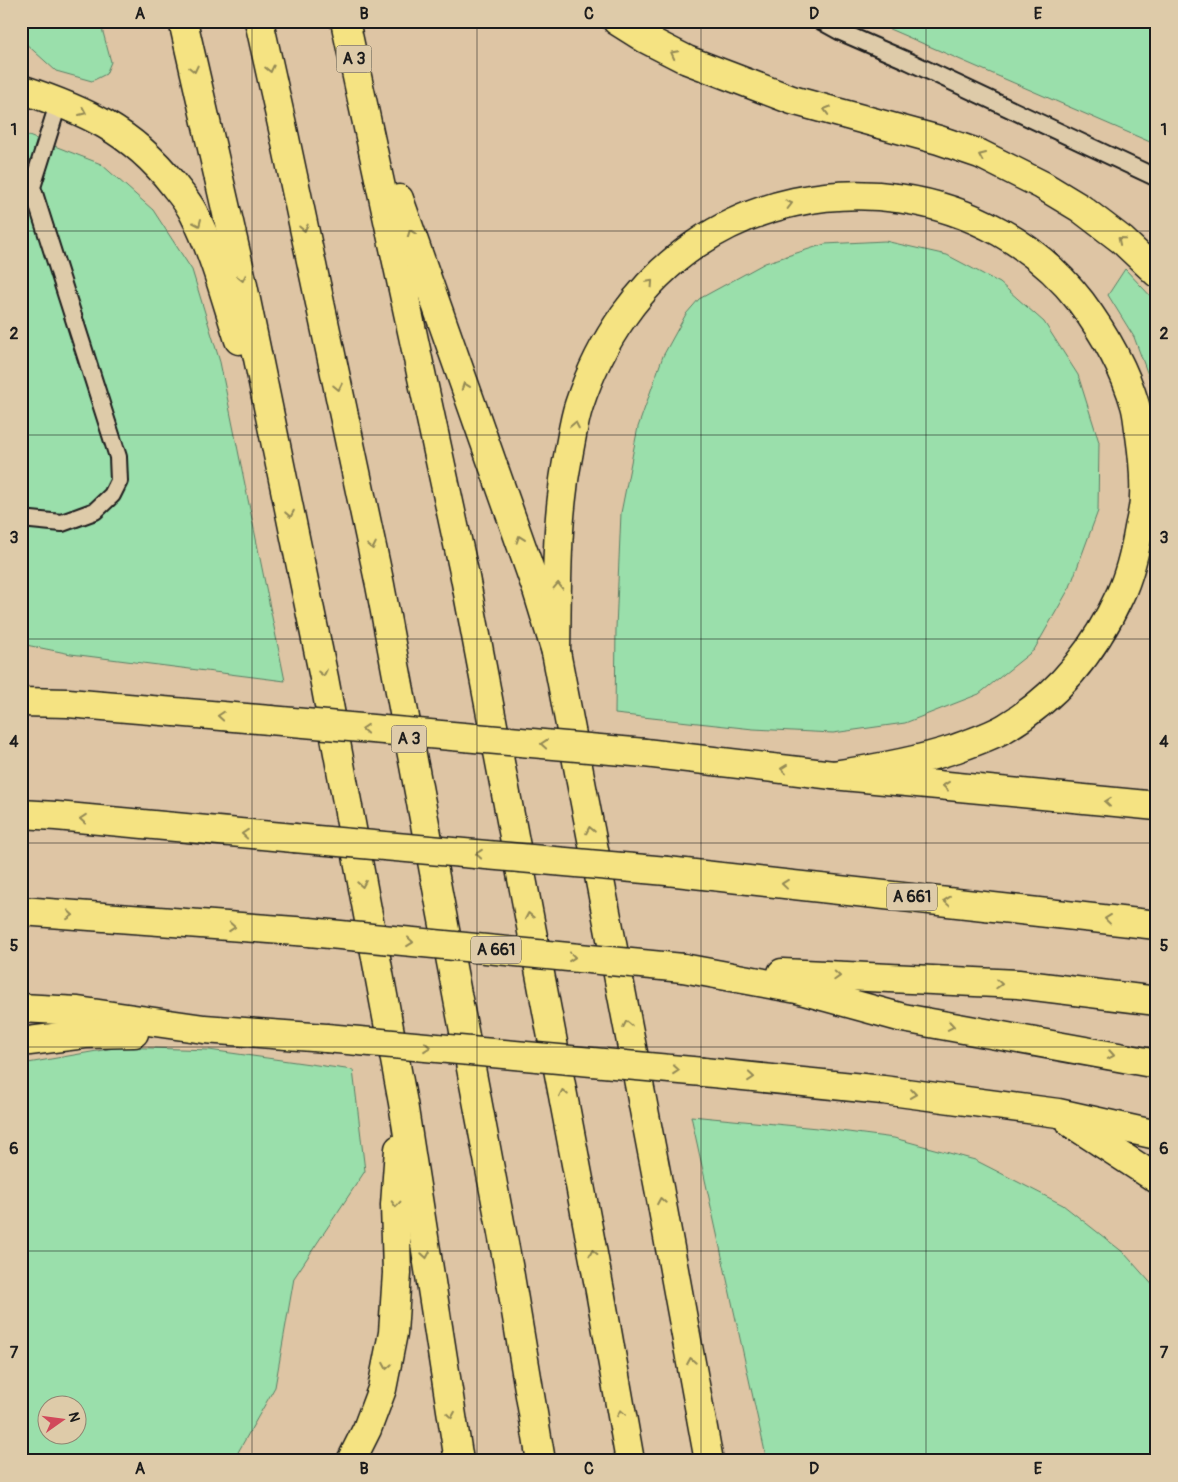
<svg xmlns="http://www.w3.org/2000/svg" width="1178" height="1482" font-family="Pangolin,sans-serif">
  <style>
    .green { fill: #9adfab; stroke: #5b7e64; fill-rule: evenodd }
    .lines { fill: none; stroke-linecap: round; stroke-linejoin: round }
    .lane-casing { stroke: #1c1c1c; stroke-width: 20 }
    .highway-casing { stroke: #1c1c1c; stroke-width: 31 }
    .lane { stroke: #decba9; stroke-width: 16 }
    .highway { stroke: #f5e382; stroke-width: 28 }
    .highway-bridge-casing { stroke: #1c1c1c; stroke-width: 31; stroke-linecap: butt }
    .highway-bridge { stroke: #f5e382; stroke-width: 28 }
    .oneway { stroke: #938954 }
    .grid { fill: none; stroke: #1c1c1c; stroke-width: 1; stroke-opacity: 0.55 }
    .labels { text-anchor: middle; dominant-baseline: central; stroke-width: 4; stroke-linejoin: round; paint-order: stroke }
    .shield { fill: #decba9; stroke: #565046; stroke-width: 1 }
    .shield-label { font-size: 16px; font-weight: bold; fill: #1c1c1c }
    .neatline { fill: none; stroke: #1c1c1c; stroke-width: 2 }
    .grid-label { font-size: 16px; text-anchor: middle; font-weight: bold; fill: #1c1c1c }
  </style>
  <rect width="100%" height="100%" fill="#dec5a4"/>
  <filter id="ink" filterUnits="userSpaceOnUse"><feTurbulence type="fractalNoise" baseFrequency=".02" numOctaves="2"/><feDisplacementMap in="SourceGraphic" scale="10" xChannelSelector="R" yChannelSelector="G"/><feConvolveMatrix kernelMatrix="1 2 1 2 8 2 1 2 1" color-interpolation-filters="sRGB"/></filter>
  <g filter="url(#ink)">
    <g class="green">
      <path d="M24,21H100L111,62L106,74L92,81L56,71L24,42Z"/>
      <path d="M871,21H1157V145Z"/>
      <path d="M21,133L101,164L153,210L192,270L220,362L285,681L71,654L21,644Z"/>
      <path d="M885,241L947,255L1000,283L1044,322L1078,375L1099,442L1098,511L1070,587L1034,650L979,694L905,723L833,733L753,729L615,714L616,628L621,513L638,427L663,356L686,314L699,299L765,263L825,244Z"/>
      <path d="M1125,269L1157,303V405L1154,391L1134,337L1108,295Z"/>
      <path d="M120,1047L209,1050L353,1070L365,1171L294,1278L275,1387L233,1461H21V1066L28,1063ZM48,1404H78V1434H48Z"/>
      <path d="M691,1116L817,1128L894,1138L975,1160L1063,1205L1124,1253L1157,1290V1461H767Z"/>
    </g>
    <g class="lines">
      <defs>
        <g id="lane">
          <path d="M821,21L841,32L908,61L1157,178"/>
          <path d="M21,519L62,523L95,511L112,495L119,481L118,457L32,187L59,101"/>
        </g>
        <g id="highway">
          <path d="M183,21L239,266L324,678L403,1103L459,1461"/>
          <path d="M259,21L283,129L380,585L509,1270L541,1461"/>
          <path d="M345,21L464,572L600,1291L630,1461"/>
          <path d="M617,21L644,38L687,60L792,100L939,140L980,154L1042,185L1080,208L1122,240L1157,273"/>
          <path d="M21,89C84,110 132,131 173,184C180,193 188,202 193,212C214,252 225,297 239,340"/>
          <path d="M399,199L537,590L556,652L659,1188L709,1461"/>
          <path d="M556,652C557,599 556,541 563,489C564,476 567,463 569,451C572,436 574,420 579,405C600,341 640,282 696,244C817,162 991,185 1081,302C1104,333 1124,367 1135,405C1138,415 1138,425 1140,435C1143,456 1145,477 1144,497C1144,508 1141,518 1139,528C1135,551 1130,574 1120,595C1095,650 1057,697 1005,728C989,737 971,743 954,749C915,762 874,769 833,775"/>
          <path d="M21,702L68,703L270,720"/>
          <path d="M645,753L833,775L1157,806"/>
          <path d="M21,814L56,816L294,838"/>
          <path d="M667,871L1157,925"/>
          <path d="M21,911L309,932"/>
          <path d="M683,968L797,989L903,1018L1157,1064"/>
          <path d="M782,973L1018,984L1157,1001"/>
          <path d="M21,1008L78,1011L204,1029L326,1038"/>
          <path d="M21,1042L85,1034L134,1033"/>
          <path d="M703,1072L883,1090L1058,1113L1157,1135"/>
          <path d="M1071,1123L1157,1179"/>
          <path d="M351,1461L367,1429L382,1389L393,1333L397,1273L395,1205L399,1149"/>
        </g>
      </defs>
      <use href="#lane" class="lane-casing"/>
      <use href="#highway" class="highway-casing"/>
      <use href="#lane" class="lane"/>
      <use href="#highway" class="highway"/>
      <defs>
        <g id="highway-bridge">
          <path d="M270,720L645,753"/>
          <path d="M294,838L667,871"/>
          <path d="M309,932L683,968"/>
          <path d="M326,1038L703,1072"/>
        </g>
      </defs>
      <use href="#highway-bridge" class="highway-bridge-casing"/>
      <use href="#highway-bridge" class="highway-bridge"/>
    </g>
    <defs><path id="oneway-chevron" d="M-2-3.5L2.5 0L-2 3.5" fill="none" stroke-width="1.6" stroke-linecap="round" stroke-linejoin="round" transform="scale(1.25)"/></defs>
    <g class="oneway">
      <use href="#oneway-chevron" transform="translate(674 54) rotate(-153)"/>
      <use href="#oneway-chevron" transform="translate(194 69) rotate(77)"/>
      <use href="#oneway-chevron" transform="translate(270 69) rotate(77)"/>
      <use href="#oneway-chevron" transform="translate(827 110) rotate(-164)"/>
      <use href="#oneway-chevron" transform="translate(83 112) rotate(24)"/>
      <use href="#oneway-chevron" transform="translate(982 156) rotate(-156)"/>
      <use href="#oneway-chevron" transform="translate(789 204) rotate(-14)"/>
      <use href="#oneway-chevron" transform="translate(198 223) rotate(66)"/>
      <use href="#oneway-chevron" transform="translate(304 228) rotate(78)"/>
      <use href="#oneway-chevron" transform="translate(411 233) rotate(-110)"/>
      <use href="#oneway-chevron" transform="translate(1121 240) rotate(-140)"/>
      <use href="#oneway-chevron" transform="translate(242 278) rotate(78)"/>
      <use href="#oneway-chevron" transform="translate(650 283) rotate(-48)"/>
      <use href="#oneway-chevron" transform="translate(465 386) rotate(-110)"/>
      <use href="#oneway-chevron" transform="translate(338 387) rotate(78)"/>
      <use href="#oneway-chevron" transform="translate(575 425) rotate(-79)"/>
      <use href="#oneway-chevron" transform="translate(290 514) rotate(79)"/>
      <use href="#oneway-chevron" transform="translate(520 539) rotate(-109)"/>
      <use href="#oneway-chevron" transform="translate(372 546) rotate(78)"/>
      <use href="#oneway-chevron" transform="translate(558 586) rotate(-88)"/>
      <use href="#oneway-chevron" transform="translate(323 673) rotate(78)"/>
      <use href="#oneway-chevron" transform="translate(221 716) rotate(-175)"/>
      <use href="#oneway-chevron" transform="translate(365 729) rotate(-175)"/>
      <use href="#oneway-chevron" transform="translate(544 744) rotate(-175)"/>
      <use href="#oneway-chevron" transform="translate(784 769) rotate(-173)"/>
      <use href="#oneway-chevron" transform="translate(946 786) rotate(-174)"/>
      <use href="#oneway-chevron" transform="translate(1108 802) rotate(-174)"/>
      <use href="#oneway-chevron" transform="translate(83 819) rotate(-175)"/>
      <use href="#oneway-chevron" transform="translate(590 830) rotate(-101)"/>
      <use href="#oneway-chevron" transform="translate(245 834) rotate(-175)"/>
      <use href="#oneway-chevron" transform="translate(479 854) rotate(-175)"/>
      <use href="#oneway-chevron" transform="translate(362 884) rotate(80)"/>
      <use href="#oneway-chevron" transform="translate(785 884) rotate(-174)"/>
      <use href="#oneway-chevron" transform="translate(947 901) rotate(-174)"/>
      <use href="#oneway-chevron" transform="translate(70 915) rotate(5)"/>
      <use href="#oneway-chevron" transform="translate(529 916) rotate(-101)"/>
      <use href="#oneway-chevron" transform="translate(1108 919) rotate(-173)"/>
      <use href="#oneway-chevron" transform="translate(232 927) rotate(4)"/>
      <use href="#oneway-chevron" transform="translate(410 942) rotate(6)"/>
      <use href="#oneway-chevron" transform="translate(572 957) rotate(6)"/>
      <use href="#oneway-chevron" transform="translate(837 976) rotate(3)"/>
      <use href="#oneway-chevron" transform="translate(999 984) rotate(3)"/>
      <use href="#oneway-chevron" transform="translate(627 1024) rotate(-101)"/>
      <use href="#oneway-chevron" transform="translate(951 1026) rotate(10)"/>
      <use href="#oneway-chevron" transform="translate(427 1047) rotate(5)"/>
      <use href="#oneway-chevron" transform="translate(1111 1055) rotate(10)"/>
      <use href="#oneway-chevron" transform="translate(676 1070) rotate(5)"/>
      <use href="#oneway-chevron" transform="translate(751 1077) rotate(5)"/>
      <use href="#oneway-chevron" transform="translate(563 1093) rotate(-101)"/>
      <use href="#oneway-chevron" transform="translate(913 1094) rotate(8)"/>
      <use href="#oneway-chevron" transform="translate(661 1201) rotate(-100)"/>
      <use href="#oneway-chevron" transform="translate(396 1204) rotate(92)"/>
      <use href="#oneway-chevron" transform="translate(593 1253) rotate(-101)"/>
      <use href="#oneway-chevron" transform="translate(426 1255) rotate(81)"/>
      <use href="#oneway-chevron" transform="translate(691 1361) rotate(-100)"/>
      <use href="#oneway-chevron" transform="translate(387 1366) rotate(100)"/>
      <use href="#oneway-chevron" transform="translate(621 1413) rotate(-100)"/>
      <use href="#oneway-chevron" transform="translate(451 1415) rotate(81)"/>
    </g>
  </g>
  <path class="grid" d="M252,21V1461M477,21V1461M701,21V1461M926,21V1461M21,231H1157M21,435H1157M21,639H1157M21,843H1157M21,1047H1157M21,1251H1157"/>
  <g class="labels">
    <g class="shield">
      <rect x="336.5" y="45.5" width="35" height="27" rx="4"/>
      <rect x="391.5" y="725.5" width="35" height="27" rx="4"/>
      <rect x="887" y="883.5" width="50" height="27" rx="4"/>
      <rect x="471" y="936.5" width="50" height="27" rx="4"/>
    </g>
    <g class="shield-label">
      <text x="354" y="59">A 3</text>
      <text x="409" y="739">A 3</text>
      <text x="912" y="897">A 661</text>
      <text x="496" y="950">A 661</text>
    </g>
  </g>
  <rect width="1178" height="1482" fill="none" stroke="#decba9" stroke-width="55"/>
  <g transform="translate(62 1420) rotate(76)"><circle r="24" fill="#decba9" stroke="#908571"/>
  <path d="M0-4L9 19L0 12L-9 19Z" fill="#d1495b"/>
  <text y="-8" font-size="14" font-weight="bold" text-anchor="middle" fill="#1c1c1c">N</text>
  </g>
  <rect x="28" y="28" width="1122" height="1426" class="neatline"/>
  <g class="grid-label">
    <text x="140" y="19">A</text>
    <text x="364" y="19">B</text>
    <text x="589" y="19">C</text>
    <text x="814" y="19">D</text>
    <text x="1038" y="19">E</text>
    <text x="14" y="135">1</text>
    <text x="1164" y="135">1</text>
    <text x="14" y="339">2</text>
    <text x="1164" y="339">2</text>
    <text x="14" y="543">3</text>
    <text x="1164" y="543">3</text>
    <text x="14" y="747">4</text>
    <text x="1164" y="747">4</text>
    <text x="14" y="951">5</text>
    <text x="1164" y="951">5</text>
    <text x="14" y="1154">6</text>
    <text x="1164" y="1154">6</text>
    <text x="14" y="1358">7</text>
    <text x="1164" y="1358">7</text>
    <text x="140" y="1474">A</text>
    <text x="364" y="1474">B</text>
    <text x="589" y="1474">C</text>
    <text x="814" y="1474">D</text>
    <text x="1038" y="1474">E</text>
  </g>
</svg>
